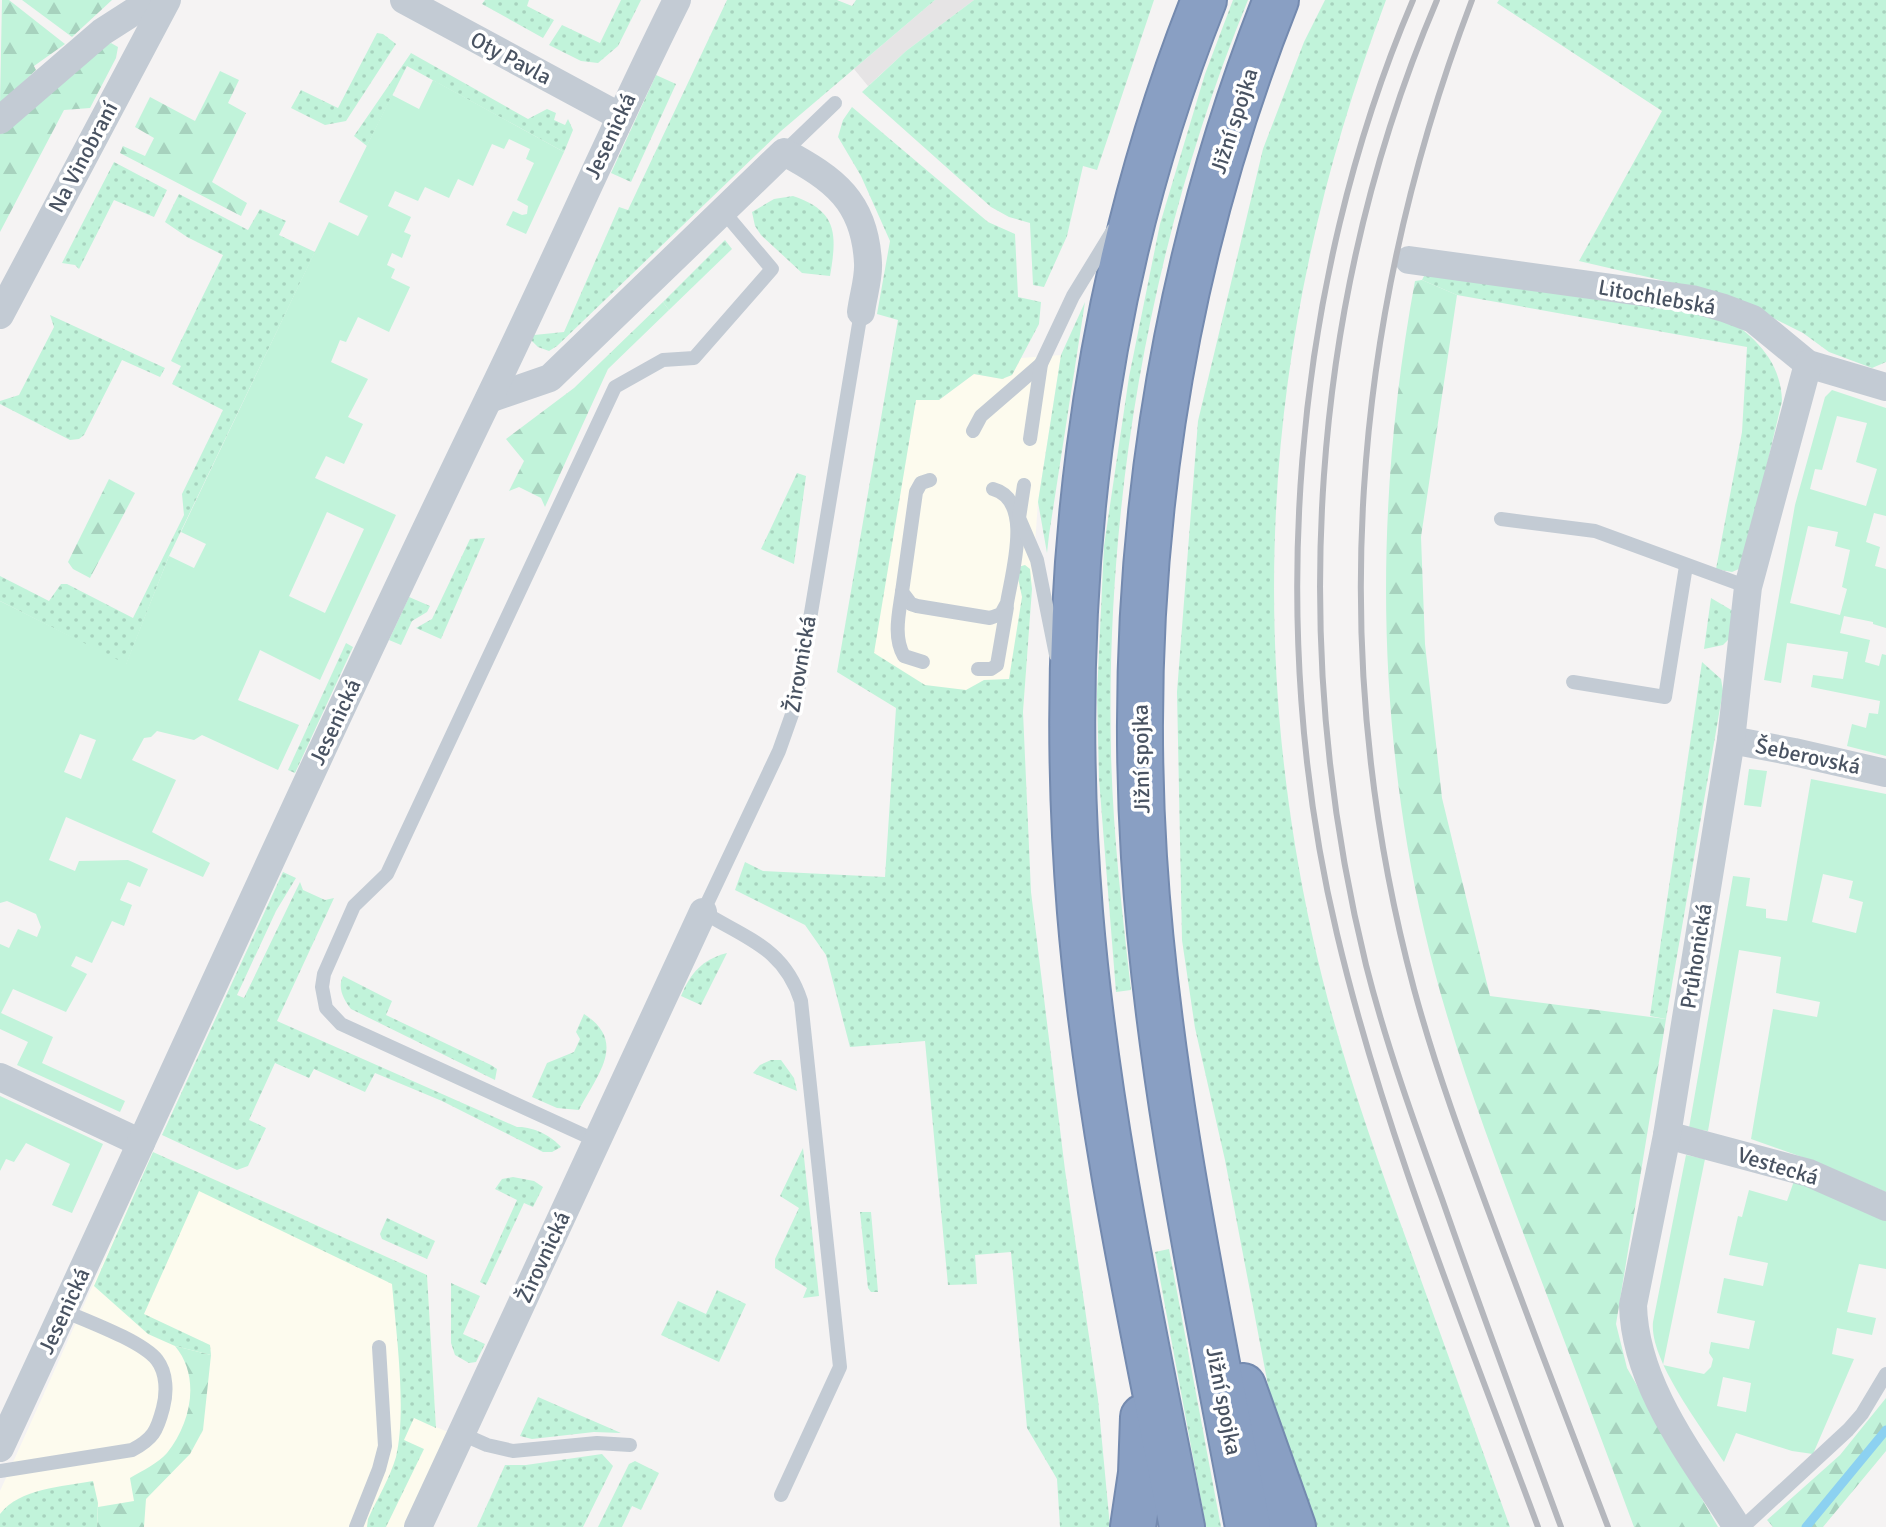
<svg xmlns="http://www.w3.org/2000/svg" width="1886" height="1527" font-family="Signika,sans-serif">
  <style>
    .commercial { fill: #fdfbee }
    .education { fill: #e6e4e5 }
    .grass { fill: url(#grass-dots) }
    .forest { fill: url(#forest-firs) }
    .garden { fill: #c1f3da; fill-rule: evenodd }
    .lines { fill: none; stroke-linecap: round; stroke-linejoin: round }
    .stream { stroke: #8cd1f1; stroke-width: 9 }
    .highway-casing { stroke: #748aaf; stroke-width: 48 }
    .lane { stroke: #c3cbd4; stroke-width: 14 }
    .street { stroke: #c3cbd4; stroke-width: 28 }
    .highway { stroke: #899fc3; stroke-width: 44 }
    .rail { stroke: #b5b7bd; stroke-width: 6 }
    .labels { text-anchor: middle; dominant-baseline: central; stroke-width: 7; stroke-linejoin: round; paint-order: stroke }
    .street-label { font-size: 22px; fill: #495362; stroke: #fff }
  </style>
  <defs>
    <pattern id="grass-dots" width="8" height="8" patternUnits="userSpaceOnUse" patternTransform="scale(2)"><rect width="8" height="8" fill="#c1f3da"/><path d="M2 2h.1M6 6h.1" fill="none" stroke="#a7d2be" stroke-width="1.8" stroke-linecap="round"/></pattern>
    <pattern id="forest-firs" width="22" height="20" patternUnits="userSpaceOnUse" patternTransform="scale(2)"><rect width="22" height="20" fill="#c1f3da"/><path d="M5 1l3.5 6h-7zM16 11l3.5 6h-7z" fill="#a7d2be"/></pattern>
  </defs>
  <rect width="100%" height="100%" fill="#f5f3f3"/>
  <g class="commercial">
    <path d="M1061,355L1038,502L1023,712L896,708L867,690L916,400H939L974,374L997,378L1012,375L1021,358Z"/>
    <path d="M153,1152L427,1275L436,1427L448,1432L404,1527H0V1491Z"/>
  </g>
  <path class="education" d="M935,0H974L906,51L868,86L854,69Z"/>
  <g class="grass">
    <path d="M485,0H529L527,6L554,20L543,38L482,4Z"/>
    <path d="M621,0H641L618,46L598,63L581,61L549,45L562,25L600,43Z"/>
    <path d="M727,0H837L852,6L856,0H935L781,131L557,346L549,351L538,347L531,340L534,335L564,332L619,207L628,210Z"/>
    <path d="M974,0H1154L1097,170L1083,166L1067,236L1044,287L1033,285L1030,223L1009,217L991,207L862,92L906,51Z"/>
    <path d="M1233,0H1248C1151,237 1105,499 1111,754C1113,833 1122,911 1131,990L1116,992L1099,779L1097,694L1104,546L1129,377L1160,224L1205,74Z"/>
    <path d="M1325,0H1386C1270,306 1242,613 1312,934C1335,1040 1371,1142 1408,1244C1442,1338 1476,1433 1510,1527H1305L1276,1427L1225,1160L1195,1028L1182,940L1177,692L1198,421L1263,149L1304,42Z"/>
    <path d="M1499,0H1886V362L1872,368L1829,352L1803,333L1729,296L1579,261L1662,111L1497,3Z"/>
    <path d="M377,33L383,34L396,44L346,121L325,125L291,108L301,90L338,108Z"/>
    <path d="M411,53L528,119L547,109L556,113L554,120L565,125L568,119L573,130L564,152L407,66L367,146L354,136Z"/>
    <path d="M656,75L676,84L631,182L611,173Z"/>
    <path d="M852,107L988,222L1015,234L1018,297L1041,302L1039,324L1012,375L1002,379L974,374L939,400H916L874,653L925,685L966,690L984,680L1009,679L1022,597L1017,573L1018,567L1025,565L1030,569L1032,589L1023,712L1031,892L1065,1170L1098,1399L1110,1527H1060L1057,1479L1027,1428L1011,1252L975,1255L977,1284L948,1285L925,1041L850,1047L826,955L805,925L735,890L745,862L763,871L885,877L896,708L837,672L898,320L877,314L890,241L861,176L838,137L843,120Z"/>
    <path d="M114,162L167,190L154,217L114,200L79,269L75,265L62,263Z"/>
    <path d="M179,194L248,230L260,209L286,221L279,235L315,252L169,556L126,665L0,601V576L49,601L61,584H67L133,618L184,515L182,494L223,410L172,384L181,366L171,361L223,255L187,237L165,222Z"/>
    <path d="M793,196C838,211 837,235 830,276L802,273L761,235L755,226L752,212L774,199Z"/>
    <path d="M725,240L732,249L669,310L663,302Z"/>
    <path d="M1426,272L1722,315C1754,336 1781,360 1782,401L1745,557L1739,569L1732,572L1716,569L1742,432L1747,347L1457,295L1422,280Z"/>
    <path d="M1085,302L1049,535L1047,553L1038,502L1061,355Z"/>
    <path d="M50,315L165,368L160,377L122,360L84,435L79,439L70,440L0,404V401L19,395L54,327Z"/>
    <path d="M797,473L806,476L794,564L761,549Z"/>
    <path d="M485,538L441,639L416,628L432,619L470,539Z"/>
    <path d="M409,597L430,606L427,612L412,621L401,645L389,640Z"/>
    <path d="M1711,598L1733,611L1731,637L1723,645L1704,649Z"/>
    <path d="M346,643L353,647L295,773L288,770Z"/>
    <path d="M1702,662L1721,679L1723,691L1666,1019L1650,1016Z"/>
    <path d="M283,872L296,878L276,911L237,995L244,998L300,882L303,890L325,900L334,898L277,1021L517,1127C532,1126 552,1136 561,1147L552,1152H543L442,1101L375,1073L365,1092L314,1069L309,1078L275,1063L249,1120L266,1128L248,1166L237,1170L162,1135Z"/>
    <path d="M727,953L701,1005L681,996C691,972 702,960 727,953Z"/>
    <path d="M343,976L392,1001L386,1015L491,1065L497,1069L495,1080L351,1009C344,1000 337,988 343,976Z"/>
    <path d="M584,1014C628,1042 597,1075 579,1110L557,1108L532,1097L547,1063L574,1052L580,1039L576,1032Z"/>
    <path d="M771,1060H781L794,1078L797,1091L753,1073L760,1065Z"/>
    <path d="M803,1148L819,1296L803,1298L807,1288L775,1268V1259L799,1208L780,1196Z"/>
    <path d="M153,1152L427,1275L436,1428L414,1418L404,1440L424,1449L386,1527H367L368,1519C377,1499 390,1478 396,1457C407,1411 396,1332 392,1284L199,1191L144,1314L210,1345L211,1355L175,1346L148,1334L94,1286Z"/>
    <path d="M513,1177L534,1181L543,1187L533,1207L524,1203L486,1285L480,1282L517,1200L495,1189L502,1179Z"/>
    <path d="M860,1212H871L878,1292H871L868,1288Z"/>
    <path d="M387,1218L435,1241L427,1259L382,1239L380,1234Z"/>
    <path d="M1169,1249L1221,1527H1206L1155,1252Z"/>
    <path d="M451,1283L480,1296L463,1334L485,1344L476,1362L469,1363L455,1355L451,1343Z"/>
    <path d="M717,1290L746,1304L719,1362L661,1335L678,1301L706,1314Z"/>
    <path d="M538,1397L621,1433L594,1432L532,1439L520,1436Z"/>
    <path d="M602,1454L613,1466L583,1527H477L505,1465H526Z"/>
    <path d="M635,1461L659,1473L641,1510L632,1506L622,1527H598L629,1464Z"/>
    <path d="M93,1481L98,1503L97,1527H0V1514C20,1488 62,1487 93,1481Z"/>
  </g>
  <g class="forest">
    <path d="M2,0H9L65,44L34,66L36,70L0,104Z"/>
    <path d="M22,0H112L72,37Z"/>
    <path d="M111,43L118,47L116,58L90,108L64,110L0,232V134L100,48Z"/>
    <path d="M220,71L239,80L228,103L246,113L212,182L247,203L241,216L120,153L123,146L145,156L154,138L135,127L150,97L195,121Z"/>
    <path d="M1422,280L1457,295L1421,537L1425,644L1442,798L1490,996L1666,1019L1616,1324L1627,1368L1718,1527H1634C1599,1432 1563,1337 1527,1243C1488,1140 1449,1037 1424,929C1375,715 1375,497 1415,281Z"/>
    <path d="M663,302L669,310L608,369L545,507L541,498L519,487L509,491L524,461L506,439L574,388Z"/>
    <path d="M109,479L135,493L90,578L73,569L68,562Z"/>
    <path d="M175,1346L211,1355L203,1430L190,1454L146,1499L144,1527H97L98,1507L134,1501L130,1478C142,1471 158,1463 167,1453C191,1423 201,1377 175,1346Z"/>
    <path d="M1886,1398V1451L1823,1527H1773L1767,1520L1840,1455Z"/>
  </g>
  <g class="garden">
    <path d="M433,80L564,152L526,234L506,225L513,211L522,215L527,214L528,206L517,200L534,163L526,159L530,149L509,139L504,149L492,144L473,186L458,179L449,198L425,187L418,201L395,191L388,206L411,217L404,232L411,235L402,258L392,253L387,265L395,269L391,278L410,287L389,332L358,317L346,342L340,340L331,362L368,379L348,417L363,424L344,464L326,456L315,478L396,515L320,680L260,650L238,700L299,725L278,770L202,735L194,740L157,731L151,737L144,738L132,760L176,780L152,832L210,863L203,877L66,817L49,860L75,871L79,861L128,860L148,869L140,887L128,882L120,900L132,905L124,926L112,921L92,963L76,956L71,966L87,974L66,1012L13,989L1,1013L53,1037L42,1063L125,1101L120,1112L17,1065L28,1042L0,1029V944L9,948L18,929L37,937L41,927L36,914L7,901L0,903V601L126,664L169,556L194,568L206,544L181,532L329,222L358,236L368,216L339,202L392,95L419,109ZM327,512L364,529L325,613L289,596ZM80,734L96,740L81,779L64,772Z"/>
    <path d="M1832,390L1886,408V516L1874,513L1866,542L1880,547L1875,566L1886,569V628L1873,624V622L1844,616L1840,633L1870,640L1865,662L1879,666L1882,654L1886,655V756L1847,746L1852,724L1866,728L1869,713L1878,714L1880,701L1811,687L1813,675L1843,679L1848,652L1787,643L1781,683L1764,680L1795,505L1825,397ZM1837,416L1867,423L1856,462L1877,469L1866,506L1810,489L1815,469L1822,470ZM1808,526L1838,532L1835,546L1850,550L1842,587L1847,589L1840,615L1790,603Z"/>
    <path d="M1749,769L1767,771L1761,807L1744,805Z"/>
    <path d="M1811,779L1886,794V1192L1816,1162L1751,1139L1773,1009L1817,1017L1820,1002L1776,993L1781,957L1739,950L1708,1131L1689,1128L1733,876L1750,878L1746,906L1766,909V918L1787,921ZM1823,874L1853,881L1849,898L1863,902L1856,933L1812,922Z"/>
    <path d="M0,1096L103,1144L72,1213L52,1205L70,1164L26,1143L14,1162L6,1159L0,1171Z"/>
    <path d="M1686,1155L1705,1159L1663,1365L1704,1374L1711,1367L1713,1359L1709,1353L1711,1342L1749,1349L1755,1321L1717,1313L1724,1278L1763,1286L1768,1263L1729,1255L1738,1216L1742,1217L1749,1190L1787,1201L1794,1181L1886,1218V1269L1859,1264L1847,1312L1876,1318L1872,1335L1837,1328L1832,1354L1854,1359L1813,1454L1792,1451L1736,1433L1724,1462C1703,1429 1649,1360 1653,1322ZM1723,1377L1751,1383L1746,1412L1717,1406Z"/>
  </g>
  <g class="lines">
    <path class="stream" d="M1806,1527L1886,1430"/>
    <defs>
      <g id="highway">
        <path d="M1243,1386L1293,1527"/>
        <path d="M1133,1527L1141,1473L1143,1417"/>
        <path d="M1182,1527C1142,1323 1097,1119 1080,912C1055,603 1089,289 1204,0"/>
        <path d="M1248,1527C1207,1307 1158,1080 1144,857C1126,565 1168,272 1276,0"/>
      </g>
    </defs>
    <use href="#highway" class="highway-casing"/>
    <g class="lane">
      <path d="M784,152L835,103"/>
      <path d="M973,431L981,416L1041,364"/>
      <path d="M1030,439L1041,364L1073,296L1114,229"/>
      <path d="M930,480L921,483L916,492L902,592L911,604L917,606L990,618L1001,614L1007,603C1012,572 1034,500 993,489"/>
      <path d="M1024,485L1019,518L1037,560L1056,655"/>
      <path d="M1501,519L1595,531L1748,587"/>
      <path d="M902,592C899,613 893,637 904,656L923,662"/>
      <path d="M978,669H991L997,665L1007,607"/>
      <path d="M1573,682L1665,697L1686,566"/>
      <path d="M597,1141L341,1024L326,1008L322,987L324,974L354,906L387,874L615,387L663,360L694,358L772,269L723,211"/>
      <path d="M462,1434L487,1445L513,1451L597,1443L630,1445"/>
      <path d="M0,1471L132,1450C153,1439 157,1431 163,1408C167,1393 167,1373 157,1360C142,1341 87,1321 64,1311"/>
      <path d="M781,1495L840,1367L801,1001C784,948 747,939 703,912L779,751L796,703L861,312"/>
      <path d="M356,1527L379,1469L385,1446L379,1347"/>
      <path d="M1743,1527L1848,1430L1862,1414L1886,1374"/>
    </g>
    <g class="street">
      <path d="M404,0L619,116"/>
      <path d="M0,120L102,32L152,0"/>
      <path d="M1409,260L1692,299L1724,308L1753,319L1808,364L1886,387"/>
      <path d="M0,315L167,0"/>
      <path d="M489,399L550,378L784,152C834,179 865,201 868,263C869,278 863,296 861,312"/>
      <path d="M1731,740L1794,752L1886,773"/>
      <path d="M0,1077L141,1143"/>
      <path d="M1667,1135L1809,1173L1886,1207"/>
      <path d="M0,1448C163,1099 320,746 488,400C553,267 611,132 677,0"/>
      <path d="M418,1527L703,912"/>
      <path d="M1737,1527C1695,1460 1635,1387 1633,1305L1667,1135L1731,740L1748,587L1808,364"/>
    </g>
    <use href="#highway" class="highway"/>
    <g class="rail">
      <path d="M1413,0C1291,285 1265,633 1337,934C1385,1137 1466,1332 1538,1527"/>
      <path d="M1437,0C1308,303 1288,646 1366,965C1386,1044 1414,1122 1442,1199C1480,1308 1521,1418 1561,1527"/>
      <path d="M1472,0C1350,321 1325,656 1414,989C1437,1074 1468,1156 1498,1237C1534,1334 1571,1430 1608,1527"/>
    </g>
  </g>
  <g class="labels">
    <g class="street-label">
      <text transform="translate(511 58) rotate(28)">Oty Pavla</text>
      <text transform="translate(1234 121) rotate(-72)">Jižní spojka</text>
      <text transform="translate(610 136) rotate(-65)">Jesenická</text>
      <text transform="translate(83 157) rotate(-62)">Na Vinobraní</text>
      <text transform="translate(1657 297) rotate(10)">Litochlebská</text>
      <text transform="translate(800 664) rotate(-80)">Žirovnická</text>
      <text transform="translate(335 722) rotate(-65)">Jesenická</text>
      <text transform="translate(1808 756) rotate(12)">Šeberovská</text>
      <text transform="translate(1141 759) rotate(-91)">Jižní spojka</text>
      <text transform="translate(1696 956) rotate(-81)">Průhonická</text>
      <text transform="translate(1778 1166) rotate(17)">Vestecká</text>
      <text transform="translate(543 1257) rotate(-65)">Žirovnická</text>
      <text transform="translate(64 1311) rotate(-65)">Jesenická</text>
      <text transform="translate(1224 1401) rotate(79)">Jižní spojka</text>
    </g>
  </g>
</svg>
